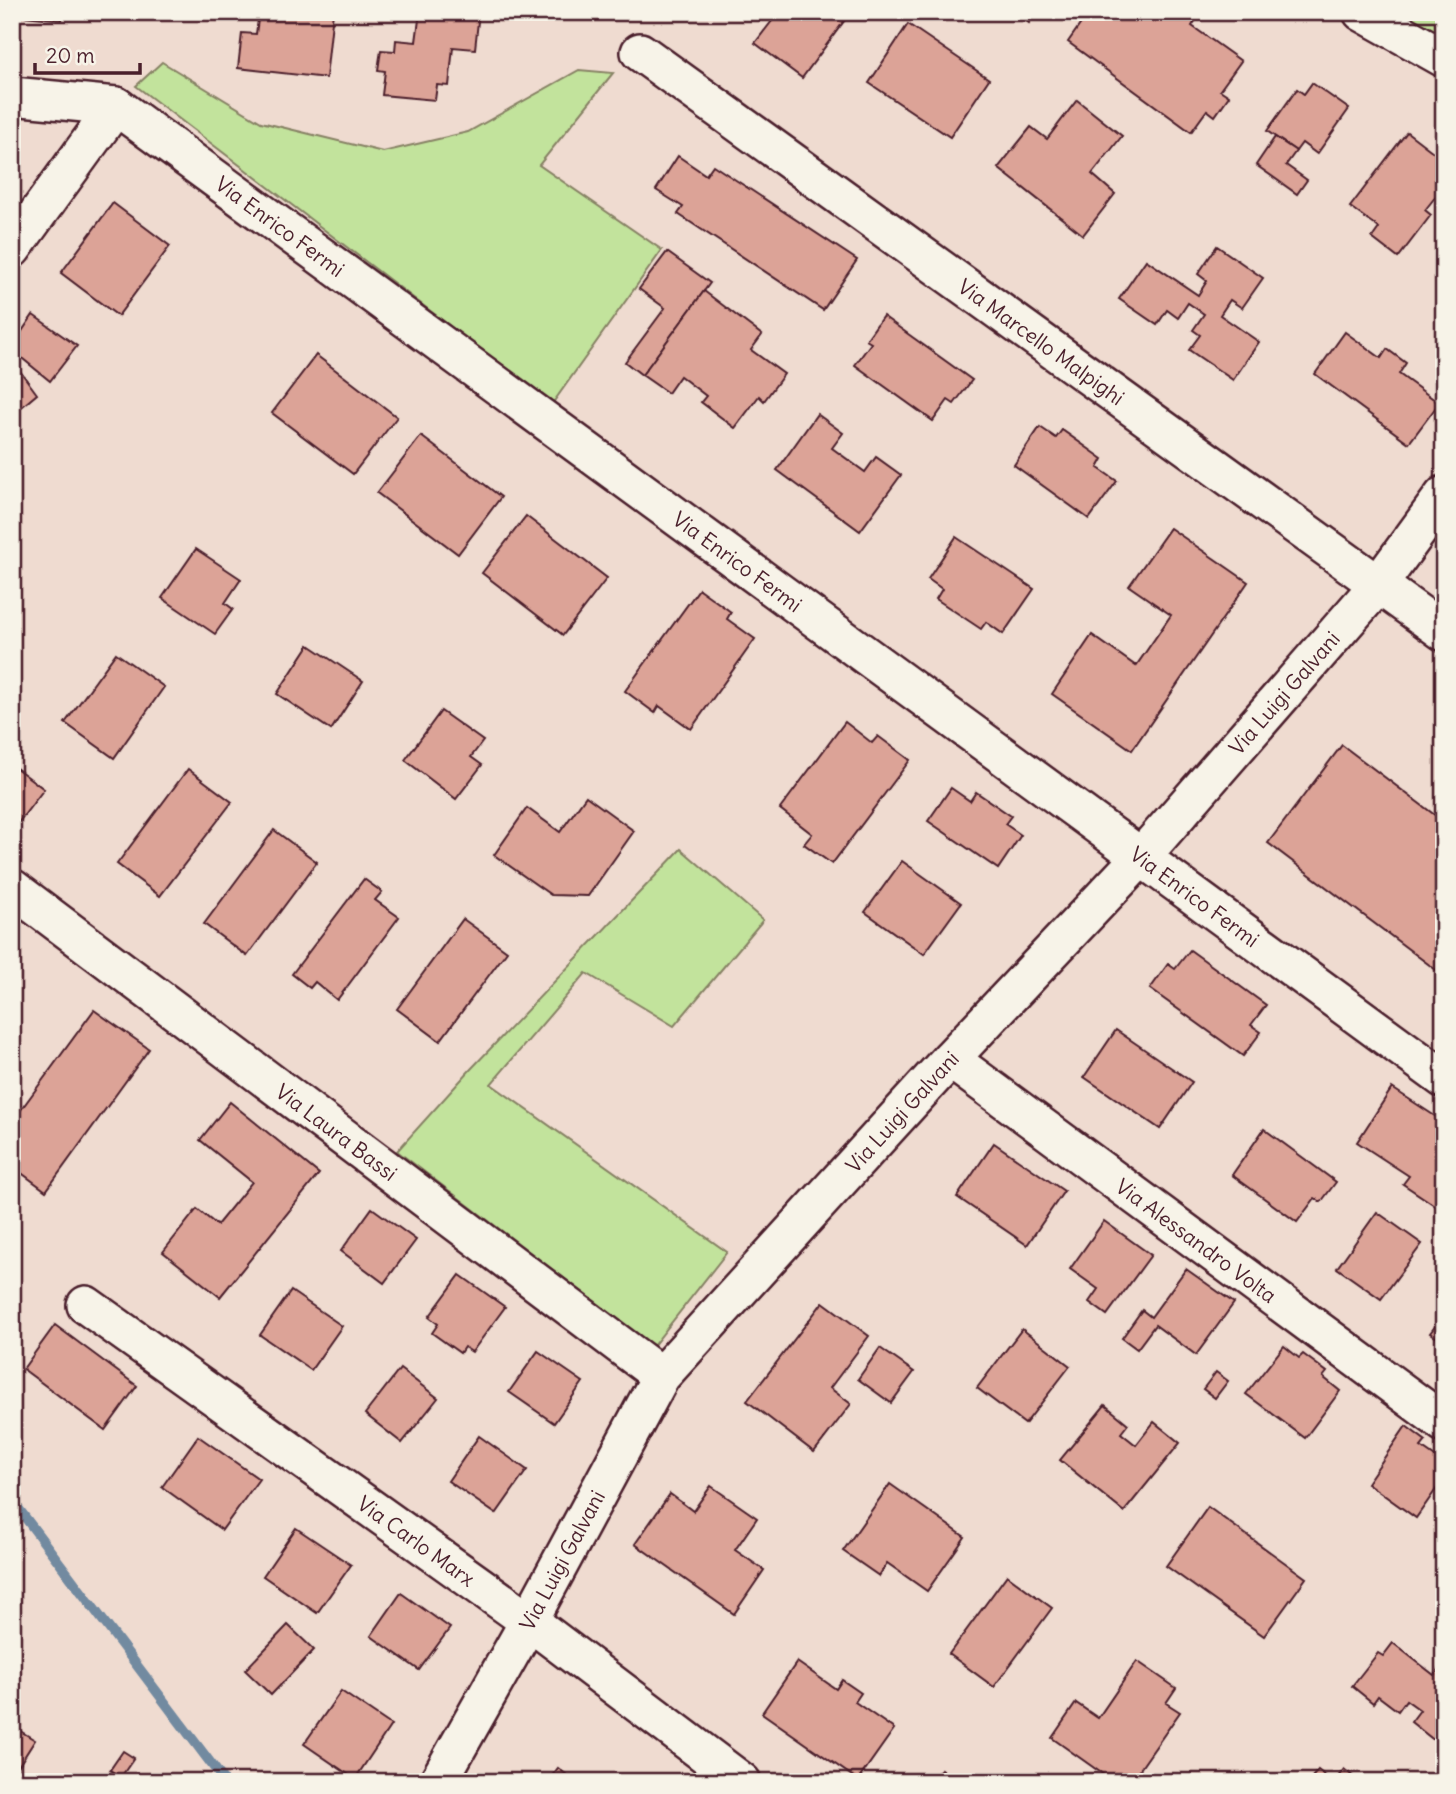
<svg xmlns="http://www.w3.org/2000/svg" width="1456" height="1794" font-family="Delius,sans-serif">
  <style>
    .green { fill: #c2e39c; stroke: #868164; stroke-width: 2 }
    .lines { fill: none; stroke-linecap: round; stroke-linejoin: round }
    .stream { stroke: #728aa0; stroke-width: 10 }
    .building { fill: #dca397; stroke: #4a1f2b; stroke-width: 2 }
    .street-casing { stroke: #4a1f2b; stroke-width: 42 }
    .street { stroke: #f7f3e8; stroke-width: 37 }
    .labels { text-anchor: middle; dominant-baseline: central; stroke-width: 5; stroke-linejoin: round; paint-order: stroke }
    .street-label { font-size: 21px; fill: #4a1f2b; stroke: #f7f3e8 }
  </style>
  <rect width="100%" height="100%" fill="#efdbd0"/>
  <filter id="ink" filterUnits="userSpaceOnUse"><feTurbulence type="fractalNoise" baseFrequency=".0143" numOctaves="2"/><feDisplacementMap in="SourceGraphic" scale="14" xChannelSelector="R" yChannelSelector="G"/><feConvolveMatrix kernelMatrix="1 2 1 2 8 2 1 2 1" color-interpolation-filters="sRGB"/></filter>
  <g filter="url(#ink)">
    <g class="green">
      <path d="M1389,12H1444V42Z"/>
      <path d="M162,62L261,122L383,152L468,132L579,70L613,73L539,165L662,250L552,404L136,86Z"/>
      <path d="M681,849L763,920L674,1026L586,973L491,1084L727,1252L653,1346L397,1151L470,1070Z"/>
    </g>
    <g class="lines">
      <path class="stream" d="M12,1500L225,1782"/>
    </g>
    <g class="building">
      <path d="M25,12H63L62,20L25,16Z"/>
      <path d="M259,12H333L326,78L238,68L242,33L256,34Z"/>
      <path d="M420,12H479L475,49L453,47L449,86L437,85L435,100L382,95L385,71L378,70L381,50L395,51L396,40L416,42Z"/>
      <path d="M768,12H849L850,13L802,78L755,43L775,17Z"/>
      <path d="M1014,12H1037L1029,23Z"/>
      <path d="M1089,12H1189L1197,18L1192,26L1241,61L1220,90L1229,96L1215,116L1207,110L1191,132L1068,42Z"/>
      <path d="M908,24L989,79L950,137L869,83Z"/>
      <path d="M1312,83L1349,109L1317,154L1302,143L1296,151L1267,131L1297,89L1304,94Z"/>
      <path d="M1077,100L1122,136L1092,174L1115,194L1083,235L998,168L1031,127L1047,139Z"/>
      <path d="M1407,132L1437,155L1443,149L1444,150V186L1425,210L1431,215L1398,258L1372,238L1379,228L1350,207Z"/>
      <path d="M1275,137L1296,151L1286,165L1307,180L1297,194L1256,165Z"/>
      <path d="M678,156L706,175L713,165L857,260L823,310L678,214L683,207L656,190Z"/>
      <path d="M113,203L170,246L118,316L61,273Z"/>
      <path d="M1217,246L1263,278L1242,308L1230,300L1220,315L1259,342L1233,380L1189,350L1200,335L1193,330L1204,314L1188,303L1178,318L1167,310L1157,325L1119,299L1146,260L1198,295L1207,281L1198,274Z"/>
      <path d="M667,252L710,283L642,375L625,362L665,308L639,289Z"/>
      <path d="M704,291L762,335L751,350L784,374L764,401L759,396L735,428L701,402L706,396L680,376L668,393L642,375Z"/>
      <path d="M33,315L77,346L50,381L12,350V346Z"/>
      <path d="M883,316L972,380L954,404L948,400L933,421L855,365L871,343L866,340Z"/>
      <path d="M1345,332L1381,358L1387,349L1406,363L1399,374L1439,403L1409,443L1315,374Z"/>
      <path d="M316,355L397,417L353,474L272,413Z"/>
      <path d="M12,360L37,394L12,415Z"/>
      <path d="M817,414L843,433L832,448L865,472L876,457L901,475L860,531L777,470Z"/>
      <path d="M1040,427L1056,438L1062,430L1103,459L1098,468L1117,481L1089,519L1014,465Z"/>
      <path d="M421,436L501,497L458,554L377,493Z"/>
      <path d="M526,516L607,578L563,635L482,573Z"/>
      <path d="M1170,528L1248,582L1132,750L1052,694L1092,635L1136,666L1171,615L1129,586Z"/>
      <path d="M956,537L1034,589L1003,634L986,622L981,629L936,599L942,589L928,579Z"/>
      <path d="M196,549L241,579L225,603L233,609L215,634L162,598Z"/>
      <path d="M699,589L731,612L727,619L755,639L691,729L659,706L655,713L625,691Z"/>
      <path d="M309,645L363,681L331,730L277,694Z"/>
      <path d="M116,653L164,687L114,758L65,723Z"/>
      <path d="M441,711L483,741L471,757L482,765L456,799L405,760Z"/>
      <path d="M845,722L872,743L878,736L910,760L832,864L804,844L812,834L780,809Z"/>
      <path d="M1342,745L1444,822V976L1268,843Z"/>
      <path d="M12,765L44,789L12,831Z"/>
      <path d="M188,769L232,802L160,896L117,864Z"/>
      <path d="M951,788L970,801L976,792L1011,816L1005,824L1021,835L998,869L928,821Z"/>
      <path d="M586,796L634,831L588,896L551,895L494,855L527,808L560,832Z"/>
      <path d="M274,830L317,862L247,956L204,924Z"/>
      <path d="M902,861L961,903L924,954L865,912Z"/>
      <path d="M364,879L382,892L375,900L399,917L337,1000L315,982L310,988L292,974Z"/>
      <path d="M463,919L507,951L440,1041L397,1009Z"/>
      <path d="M1190,950L1266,1005L1251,1025L1261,1032L1243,1056L1150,989L1168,964L1175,969Z"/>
      <path d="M94,1010L149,1049L46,1191L12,1166V1122Z"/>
      <path d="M1116,1030L1192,1082L1160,1129L1084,1077Z"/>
      <path d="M1392,1088L1444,1122V1194L1436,1206L1403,1184L1409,1176L1357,1142Z"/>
      <path d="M230,1102L319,1174L220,1297L163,1252L197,1209L217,1225L252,1182L200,1140Z"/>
      <path d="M1264,1129L1336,1182L1321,1202L1315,1198L1297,1222L1232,1175Z"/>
      <path d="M994,1143L1064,1191L1027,1245L957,1197Z"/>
      <path d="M372,1208L416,1240L384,1283L341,1251Z"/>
      <path d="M1377,1212L1422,1244L1381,1299L1337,1268Z"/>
      <path d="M1104,1221L1151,1255L1107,1315L1089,1302L1098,1289L1070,1269Z"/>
      <path d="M1186,1269L1234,1303L1196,1355L1155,1325L1137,1349L1122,1338L1142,1310L1151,1317Z"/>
      <path d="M460,1275L505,1307L472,1352L464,1347L460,1353L432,1333L438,1324L429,1317Z"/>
      <path d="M291,1291L342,1326L311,1370L260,1335Z"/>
      <path d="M823,1302L869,1336L830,1388L851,1404L814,1452L747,1401Z"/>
      <path d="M1444,1315V1343L1430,1333Z"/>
      <path d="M55,1325L137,1386L105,1430L23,1369Z"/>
      <path d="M1022,1329L1070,1366L1025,1424L977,1388Z"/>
      <path d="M1284,1346L1299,1358L1303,1354L1327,1372L1323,1377L1340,1391L1305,1438L1246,1394Z"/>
      <path d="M880,1348L914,1372L891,1403L858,1379Z"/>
      <path d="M538,1351L583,1382L554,1423L509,1392Z"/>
      <path d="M400,1369L438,1398L402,1443L365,1414Z"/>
      <path d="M1216,1372L1228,1381L1215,1398L1203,1389Z"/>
      <path d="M1105,1405L1128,1424L1121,1433L1136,1445L1154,1422L1180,1443L1124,1512L1060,1460Z"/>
      <path d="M1406,1426L1426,1441L1421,1447L1444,1463V1478L1416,1518L1367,1483Z"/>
      <path d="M198,1436L259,1479L222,1530L162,1487Z"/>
      <path d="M479,1436L527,1470L496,1514L448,1481Z"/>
      <path d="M890,1484L965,1537L927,1591L887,1563L879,1576L843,1551Z"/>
      <path d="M711,1486L757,1518L735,1550L764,1570L734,1614L635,1544L670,1494L693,1511Z"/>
      <path d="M1208,1507L1306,1578L1264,1636L1166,1566Z"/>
      <path d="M296,1528L351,1565L317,1613L263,1576Z"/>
      <path d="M1007,1575L1052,1608L994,1687L949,1654Z"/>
      <path d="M401,1593L450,1628L419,1670L371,1636Z"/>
      <path d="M288,1625L314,1650L271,1695L245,1670Z"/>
      <path d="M1393,1643L1434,1675L1439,1668L1444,1672V1740L1440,1745L1411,1722L1420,1710L1406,1700L1398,1711L1378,1696L1373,1703L1352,1686L1378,1653L1383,1656Z"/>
      <path d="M1137,1661L1176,1688L1166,1703L1180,1712L1131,1782H1114L1052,1738L1076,1703L1098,1718Z"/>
      <path d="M797,1662L836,1689L842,1680L861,1693L855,1702L894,1729L858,1780L762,1713Z"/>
      <path d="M341,1691L391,1725L355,1779L304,1744Z"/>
      <path d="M12,1726L35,1740L12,1776Z"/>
      <path d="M123,1751L134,1758L121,1777L110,1770Z"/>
      <path d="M558,1768L576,1782H547Z"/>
      <path d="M941,1769L958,1782H931Z"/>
      <path d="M1344,1769L1360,1782H1334Z"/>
      <path d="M1318,1770L1333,1782H1308Z"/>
    </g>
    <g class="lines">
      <defs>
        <g id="street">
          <path d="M1362,12L1444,58"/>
          <path id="s1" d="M640,52L1444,632"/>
          <path id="s2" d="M12,96L116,106L1444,1079"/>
          <path d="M12,249L116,106"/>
          <path id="s3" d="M12,888L661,1376"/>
          <path id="s4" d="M950,1059L1444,1423"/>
          <path id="s5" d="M86,1305L529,1621L742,1782"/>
          <path id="s6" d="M438,1782L529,1621L661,1376L950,1059L1141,857L1379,584L1444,495"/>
        </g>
      </defs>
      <use href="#street" class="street-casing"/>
      <use href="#street" class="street"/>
    </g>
  </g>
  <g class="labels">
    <g class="street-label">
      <text stroke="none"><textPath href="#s2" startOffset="308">Via Enrico Fermi</textPath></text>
      <text stroke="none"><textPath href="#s1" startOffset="495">Via Marcello Malpighi</textPath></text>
      <text stroke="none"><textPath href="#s2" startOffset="875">Via Enrico Fermi</textPath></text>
      <text stroke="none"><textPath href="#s6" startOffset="1388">Via Luigi Galvani</textPath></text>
      <text stroke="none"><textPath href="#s2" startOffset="1442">Via Enrico Fermi</textPath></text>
      <text stroke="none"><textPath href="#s6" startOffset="821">Via Luigi Galvani</textPath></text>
      <text stroke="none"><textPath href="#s3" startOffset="406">Via Laura Bassi</textPath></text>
      <text stroke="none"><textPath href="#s4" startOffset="306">Via Alessandro Volta</textPath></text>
      <text stroke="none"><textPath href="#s5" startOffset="406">Via Carlo Marx</textPath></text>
      <text stroke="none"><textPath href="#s6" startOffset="254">Via Luigi Galvani</textPath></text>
    </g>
  </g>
  <rect width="1456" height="1794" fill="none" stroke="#f7f3e8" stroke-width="42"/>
  <rect x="21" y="21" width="1414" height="1752" fill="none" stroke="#4a1f2b" stroke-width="2.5" filter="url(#ink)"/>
  <path d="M35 63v10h105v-10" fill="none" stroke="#4a1f2b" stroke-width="3.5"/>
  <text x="46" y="63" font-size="21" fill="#4a1f2b" stroke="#f7f3e8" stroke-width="5" paint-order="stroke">20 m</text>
</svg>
